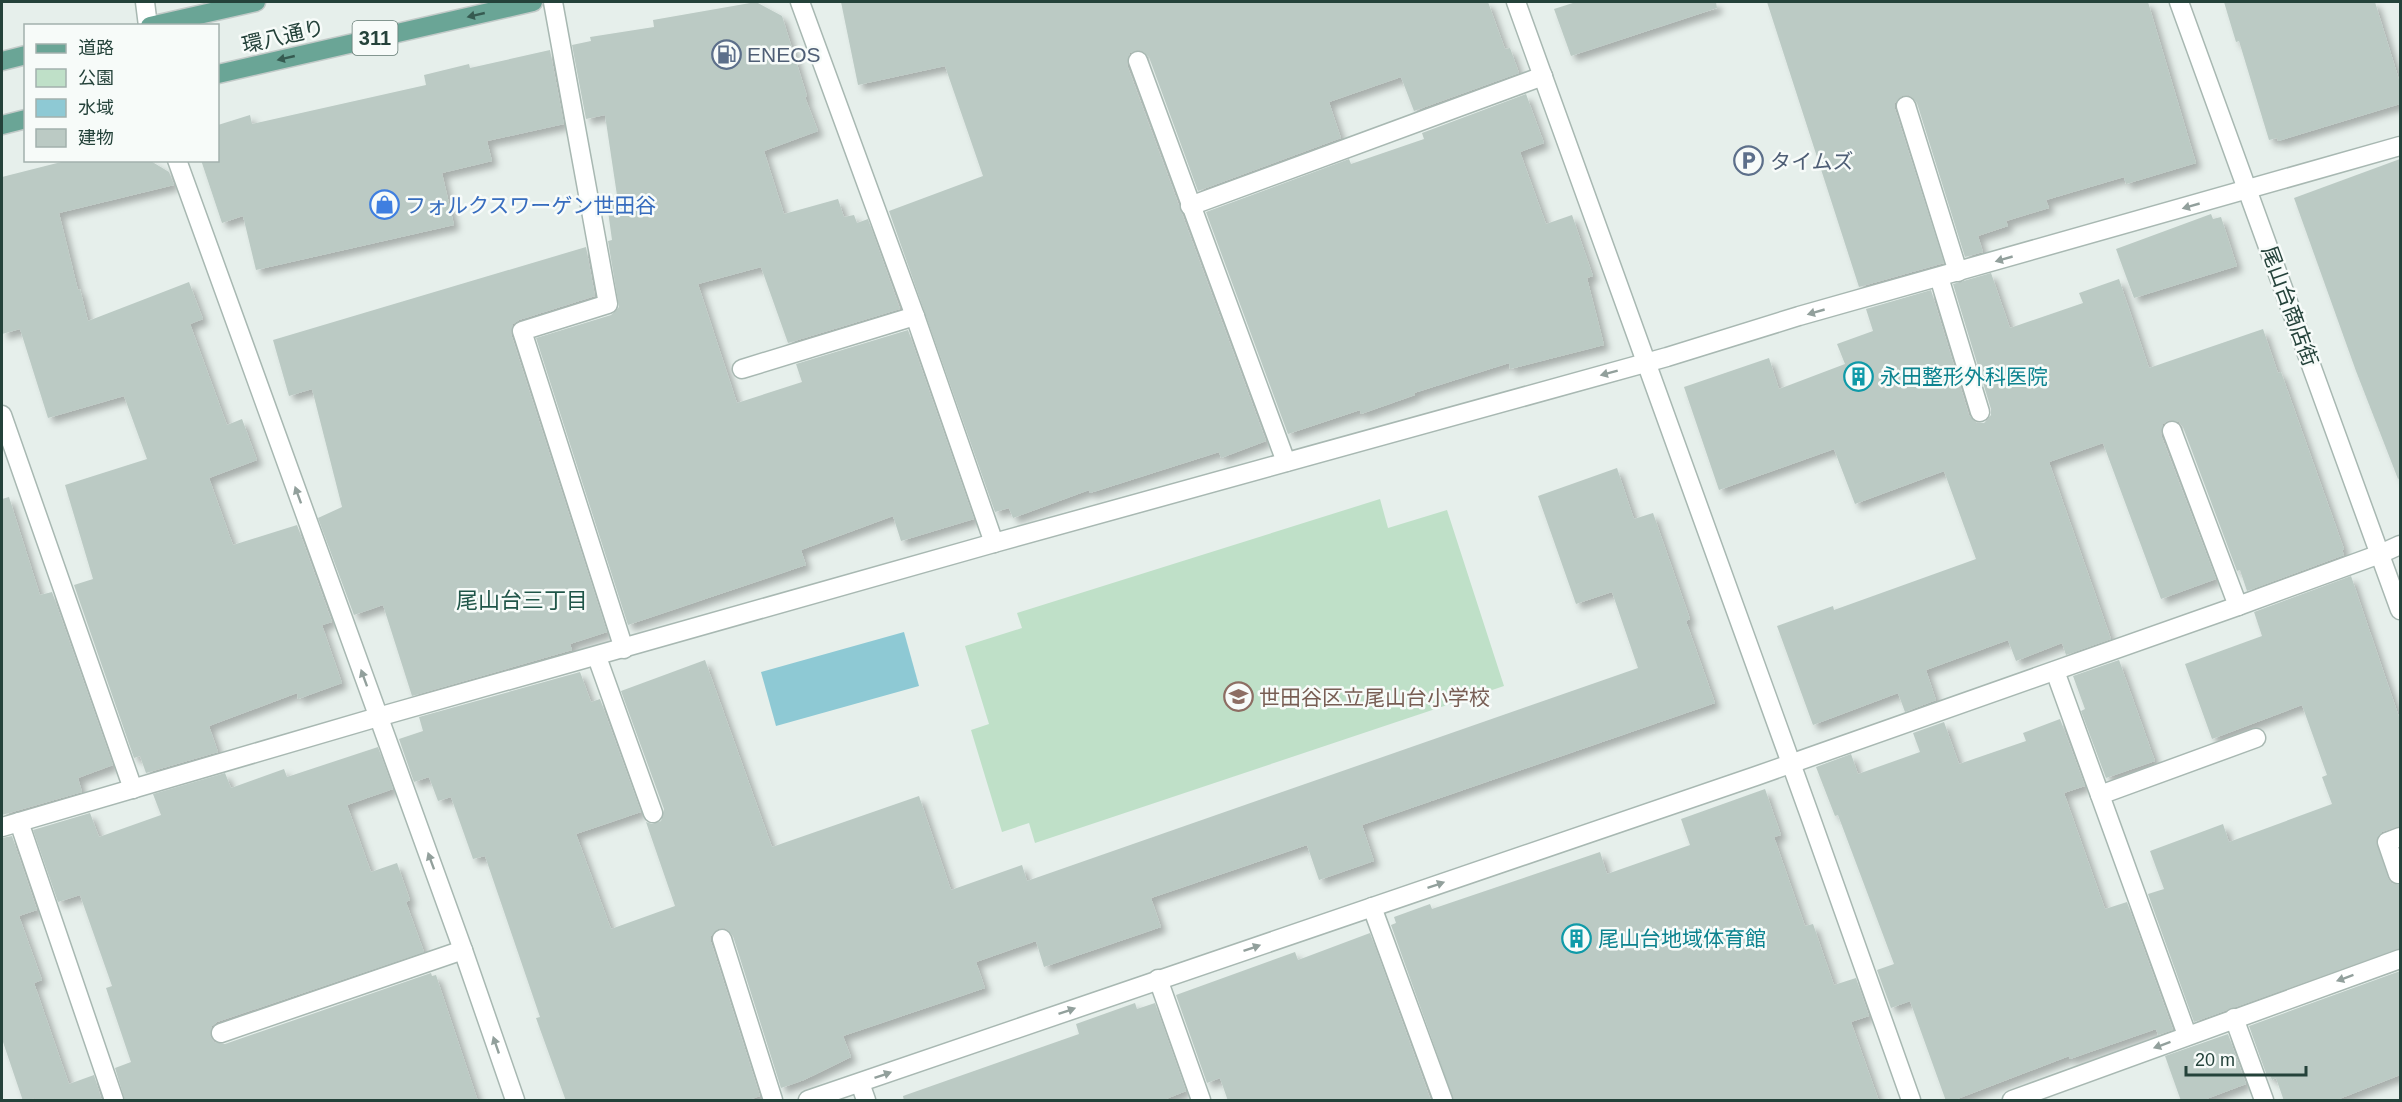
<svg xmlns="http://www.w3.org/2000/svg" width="2402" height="1102" font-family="Helvetica,'Noto Sans JP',sans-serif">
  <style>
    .green { fill: #bfe0c8 }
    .water { fill: #8ec9d4 }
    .building { fill: #bbcac4; filter: url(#shadow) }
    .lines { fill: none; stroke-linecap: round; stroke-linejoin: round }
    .service-casing { stroke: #a8b8b2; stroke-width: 21 }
    .minor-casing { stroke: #a8b8b2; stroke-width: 21 }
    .primary-casing { stroke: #c2cac8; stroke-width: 21 }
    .service { stroke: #fff; stroke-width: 18 }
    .minor { stroke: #fff; stroke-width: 18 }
    .primary { stroke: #6aa596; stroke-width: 18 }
    .oneway { fill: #365b51 }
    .oneway2 { fill: #92a09c }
    .labels { text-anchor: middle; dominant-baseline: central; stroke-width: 5; stroke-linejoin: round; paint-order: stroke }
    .shield { fill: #f7fbf9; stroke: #637a73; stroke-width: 1.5 }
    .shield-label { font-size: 20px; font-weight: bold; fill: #24423a }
    .street-label { font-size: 21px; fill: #24423a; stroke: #f7fbf9 }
    .service-label { font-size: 21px; fill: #4e5e75; stroke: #f7fbf9; text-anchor: start }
    .shop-label { font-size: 21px; fill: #366cbe; stroke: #f7fbf9; text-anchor: start }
    .culture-label { font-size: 21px; fill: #0d838f; stroke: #f7fbf9; text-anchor: start }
    .education-label { font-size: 21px; fill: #785e54; stroke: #f7fbf9; text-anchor: start }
    .neighbourhood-label { font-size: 22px; fill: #1f5548; stroke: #f7fbf9 }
  </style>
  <defs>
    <filter id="shadow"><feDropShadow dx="5.5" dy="5.5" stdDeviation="3" flood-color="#0004"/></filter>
  </defs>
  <rect width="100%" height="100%" fill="#e6efeb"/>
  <path class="green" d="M1380,499L1388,528L1447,510L1504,686L1035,843L1029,823L1002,832L971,730L989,724L965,646L1022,628L1017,613Z"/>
  <path class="water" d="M904,632L919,686L776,726L761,672Z"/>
  <g class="building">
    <path d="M756,2L782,16L807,96L805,97L818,131L764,151L784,214L838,199L844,217L854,215L857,223L868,219L900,309L788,343L761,267L698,284L737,403L802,382L796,364L908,330L974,519L901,541L893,516L801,550L806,565L628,625L536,338L611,315L619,307L608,241L612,240L607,204L618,202L605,115L586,119L572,45L591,41L590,37L654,27L653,20Z"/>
    <path d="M841,2H1488L1505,49L1510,48L1519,73L1414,111L1401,77L1329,102L1341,138L1198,191L1149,57L1140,50L1130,53L1127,65L1266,441L1221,458L1219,452L1090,493L1089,490L1013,518L1009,508L995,512L889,211L983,176L945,66L858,85Z"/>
    <path d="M1576,2H1716L1717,8L1571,56L1554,9Z"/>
    <path d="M1767,2H2148L2196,163L2126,184L2124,177L2046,200L2049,208L2006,221L2008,226L1978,236L1983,252L1965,257L1917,103L1909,95L1902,96L1895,103V109L1944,263L1859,287Z"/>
    <path d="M2224,2H2375L2400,83V104L2278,141L2277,138L2269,140L2239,41L2236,42Z"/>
    <path d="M550,50L564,124L487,141L492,161L442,173L454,225L256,270L243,216L222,223L201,160H218V125L250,115L252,124L426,85L424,75L469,64L470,68Z"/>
    <path d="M1526,94L1544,143L1520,152L1546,224L1572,215L1593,276L1587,278L1604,345L1510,369L1509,363L1414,393L1415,395L1361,414L1360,410L1288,434L1206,212L1349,159L1351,164L1424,139L1422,133Z"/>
    <path d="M2400,159V478L2398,479L2356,371L2294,198Z"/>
    <path d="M69,160H149L169,172L174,185L59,213L78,290L80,289L88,321L189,282L203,319L190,324L227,425L242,419L257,460L209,478L233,545L297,525L332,622L322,625L342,683L298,699L297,693L209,726L218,752L146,773L140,756L134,758L74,585L93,579L65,485L147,459L124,396L48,418L20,329L2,334V177Z"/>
    <path d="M2211,214L2213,219L2221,217L2237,266L2134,298L2116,249Z"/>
    <path d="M586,247L595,296L519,320L513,324L511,334L607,632L570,644L572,650L412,696L383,605L354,615L318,518L342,507L312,389L289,396L273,340Z"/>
    <path d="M1991,273L2010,328L2083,303L2079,293L2119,279L2149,368L2263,329L2278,373L2281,372L2344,549L2342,550L2344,555L2247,591L2240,570L2237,571L2183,427L2179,422L2169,420L2163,424L2161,435L2216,579L2161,599L2103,443L2049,462L2111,639L2066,655L2062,643L2016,661L2008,640L1926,670L1936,700L1905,712L1898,693L1813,725L1777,626L1833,606L1834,610L1976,559L1944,471L1855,504L1834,449L1719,490L1684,387L1769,358L1779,389L1845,364L1837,344L1873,331L1866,309L1931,290L1969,415L1977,423H1984L1991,415V409L1953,284Z"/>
    <path d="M1617,468L1634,519L1653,513L1690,619L1686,621L1715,703L1362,825L1374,861L1319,880L1307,845L1151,898L1161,927L1044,967L1036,941L976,962L985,988L843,1036L851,1057L804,1080L781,1088L733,936L725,928L718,929L711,936V942L760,1096L746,1101H566L536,1018L540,1017L485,856L473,859L451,797L438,801L429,777L414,782L399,739L423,731L419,717L580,672L591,702L600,699L641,812L576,834L611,929L675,906L646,822L652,824L661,821L664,809L621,691L705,660L772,847L919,796L951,890L1022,865L1027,881L1638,668L1612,592L1576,604L1538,496Z"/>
    <path d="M9,497L40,595L52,592L113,765L78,778L82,792L2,815V499Z"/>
    <path d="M2351,576L2400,720V826L2382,832L2376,841L2388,878L2391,883L2400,885V948L2194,1022L2148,894L2164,889L2150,851L2223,824L2229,842L2332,804L2322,777L2327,775L2302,705L2212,739L2185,664L2262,636L2254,612Z"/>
    <path d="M2119,660L2155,761L2106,778L2081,711L2085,709L2073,676Z"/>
    <path d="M2060,719L2085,786L2064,793L2105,909L2127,902L2173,1030L2158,1035L2156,1029L2070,1059L2069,1056L1952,1101H1946L1910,1001L1891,1008L1877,970L1894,964L1838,815L1835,816L1816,767L1851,754L1858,774L1920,752L1913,733L1944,722L1959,764L2026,741L2023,733Z"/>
    <path d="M378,747L393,789L347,805L371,872L397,863L410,900L406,902L424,952L217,1022L212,1026L210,1036L214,1042L225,1044L431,973L432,976L436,975L478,1101H125L115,1068L131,1062L106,988L112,986L80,895L58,902L33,830L90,813L99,837L161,815L153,794L225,773L231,788L284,769L287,777Z"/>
    <path d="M1765,789L1781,835L1774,837L1805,926L1813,924L1834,985L1856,978L1869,1016L1851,1022L1879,1101H1454L1391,925L1396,923L1394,917L1430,904L1432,909L1600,852L1607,874L1690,845L1681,819Z"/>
    <path d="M12,836L37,910L19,916L42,980L34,983L69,1084L94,1075L102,1101H36L35,1098L23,1101L2,1039V838Z"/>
    <path d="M1370,933L1431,1101H1228L1220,1078L1207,1083L1176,995L1295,952L1298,960Z"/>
    <path d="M2400,971V1075L2334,1101H2284L2276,1078L2272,1080L2270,1075L2267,1076L2249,1026Z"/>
    <path d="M1135,1003L1137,1009L1155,1003L1186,1091L1161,1101H904L903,1096L1079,1034L1076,1024Z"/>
    <path d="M2228,1034L2246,1084L2201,1101H2181L2165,1056Z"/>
  </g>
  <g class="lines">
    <defs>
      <g id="service">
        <path d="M553,2L608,304L522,331L624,649"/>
        <path d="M1138,61L1286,462"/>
        <path d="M1190,206L1543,76"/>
        <path d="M742,369L915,316"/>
        <path d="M2,415L133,789"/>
        <path d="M2380,554L2400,545"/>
        <path d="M597,657L653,813"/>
        <path d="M2055,671L2187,1035"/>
        <path d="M2100,795L2256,738"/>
        <path d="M19,822L114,1100"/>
        <path d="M2398,874L2387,842L2400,837"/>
        <path d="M1372,907L1443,1100"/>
        <path d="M722,939L773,1100"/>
        <path d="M2234,1018L2264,1100"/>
        <path d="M221,1033L463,950"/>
        <path d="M860,1083L866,1100"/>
      </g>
      <g id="minor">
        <path d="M145,2L148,26"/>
        <path d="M800,2L915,316L994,543"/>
        <path d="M1516,2C1647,368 1782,733 1911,1100"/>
        <path d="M2179,2L2400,610"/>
        <path d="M1906,106L1958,272"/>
        <path d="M177,160L463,950L515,1100"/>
        <path d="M1939,277L1980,412"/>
        <path d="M2172,431L2238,606"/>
        <path d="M2,827L378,717L994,543L1667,357L1799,316L2400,146"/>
        <path d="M1158,979L1201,1100"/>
        <path d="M808,1100L1756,776L2238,606L2380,554"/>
        <path d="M2012,1100L2400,959"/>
      </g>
      <g id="primary">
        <path d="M150,26L256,2"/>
        <path d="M2,61L26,55"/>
        <path d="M218,74L533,2"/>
        <path d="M2,125L26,119"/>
      </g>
    </defs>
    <use href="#service" class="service-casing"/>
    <use href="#minor" class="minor-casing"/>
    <use href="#primary" class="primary-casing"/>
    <use href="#service" class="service"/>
    <use href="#minor" class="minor"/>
    <use href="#primary" class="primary"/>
  </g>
  <defs><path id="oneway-solid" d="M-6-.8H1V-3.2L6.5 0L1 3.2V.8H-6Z" transform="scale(1.5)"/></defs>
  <g class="oneway">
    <use href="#oneway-solid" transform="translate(476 15) rotate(167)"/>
    <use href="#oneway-solid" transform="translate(286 58) rotate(167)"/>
  </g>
  <g class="oneway2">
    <use href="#oneway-solid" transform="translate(2191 206) rotate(164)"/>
    <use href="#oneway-solid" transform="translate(2004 259) rotate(164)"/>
    <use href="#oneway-solid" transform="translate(1816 312) rotate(164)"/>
    <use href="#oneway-solid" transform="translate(1609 373) rotate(165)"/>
    <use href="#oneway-solid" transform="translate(298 495) rotate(-110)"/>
    <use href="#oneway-solid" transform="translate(364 678) rotate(-110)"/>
    <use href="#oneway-solid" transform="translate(431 861) rotate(-110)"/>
    <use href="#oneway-solid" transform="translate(1436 885) rotate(-19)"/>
    <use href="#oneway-solid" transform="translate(1252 948) rotate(-19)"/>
    <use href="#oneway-solid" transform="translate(2345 978) rotate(160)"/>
    <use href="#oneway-solid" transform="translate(1067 1011) rotate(-19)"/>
    <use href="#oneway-solid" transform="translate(496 1045) rotate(-109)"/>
    <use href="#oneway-solid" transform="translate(2162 1045) rotate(160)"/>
    <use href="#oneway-solid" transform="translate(883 1075) rotate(-19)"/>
  </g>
  <defs>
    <symbol id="fuel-ring" viewBox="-11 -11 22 22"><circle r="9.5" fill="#f7fbf9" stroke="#5c6f8a" stroke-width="1.5"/><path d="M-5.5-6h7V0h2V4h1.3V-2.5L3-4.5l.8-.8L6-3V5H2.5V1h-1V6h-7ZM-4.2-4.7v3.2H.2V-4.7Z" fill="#5c6f8a"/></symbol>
    <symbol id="parking-ring" viewBox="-11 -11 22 22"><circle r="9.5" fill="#f7fbf9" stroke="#5c6f8a" stroke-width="1.5"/><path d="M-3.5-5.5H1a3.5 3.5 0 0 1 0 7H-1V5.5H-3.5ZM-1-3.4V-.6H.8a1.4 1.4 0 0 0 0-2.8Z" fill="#5c6f8a"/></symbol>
    <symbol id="shop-ring" viewBox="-11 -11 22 22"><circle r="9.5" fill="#f7fbf9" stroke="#3f7fe0" stroke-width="1.5"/><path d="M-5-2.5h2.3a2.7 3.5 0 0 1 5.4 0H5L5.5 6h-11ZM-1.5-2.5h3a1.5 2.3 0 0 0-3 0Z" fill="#3f7fe0"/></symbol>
    <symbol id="building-ring" viewBox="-11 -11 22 22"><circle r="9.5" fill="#f7fbf9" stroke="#0f9aa8" stroke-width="1.5"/><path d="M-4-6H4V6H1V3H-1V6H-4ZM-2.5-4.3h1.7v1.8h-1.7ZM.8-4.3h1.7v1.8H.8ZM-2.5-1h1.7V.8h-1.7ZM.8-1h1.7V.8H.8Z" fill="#0f9aa8"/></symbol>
    <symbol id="school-ring" viewBox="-11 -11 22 22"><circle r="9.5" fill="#f7fbf9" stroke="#8d6e63" stroke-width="1.5"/><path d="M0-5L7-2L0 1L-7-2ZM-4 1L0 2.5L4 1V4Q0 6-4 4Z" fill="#8d6e63"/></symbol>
  </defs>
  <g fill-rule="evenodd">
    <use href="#fuel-ring" x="710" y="38" width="33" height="33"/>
    <use href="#parking-ring" x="1732" y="144" width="33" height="33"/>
    <use href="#shop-ring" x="368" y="188" width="33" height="33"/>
    <use href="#building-ring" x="1842" y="360" width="33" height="33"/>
    <use href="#school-ring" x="1222" y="680" width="33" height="33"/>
    <use href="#building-ring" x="1560" y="922" width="33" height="33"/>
  </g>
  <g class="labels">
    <rect class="shield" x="352.5" y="21" width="45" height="34" rx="4.5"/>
    <g class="shield-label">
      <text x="375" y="38">311</text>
    </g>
    <g class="street-label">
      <text transform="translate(283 36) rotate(-13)">環八通り</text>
      <text transform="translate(2290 306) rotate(70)">尾山台商店街</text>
    </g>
    <g class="service-label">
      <text x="747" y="54">ENEOS</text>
      <text x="1770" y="161">タイムズ</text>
    </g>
    <g class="shop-label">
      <text x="405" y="205">フォルクスワーゲン世田谷</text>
    </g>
    <g class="culture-label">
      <text x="1880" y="376">永田整形外科医院</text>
      <text x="1598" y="938">尾山台地域体育館</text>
    </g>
    <g class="education-label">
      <text x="1259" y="697">世田谷区立尾山台小学校</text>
    </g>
    <g class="neighbourhood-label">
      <text x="522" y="600">尾山台三丁目</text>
    </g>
  </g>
  <rect width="2402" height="1102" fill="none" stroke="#24423a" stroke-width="6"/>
  <rect x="24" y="24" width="195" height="138" fill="#f7fbf9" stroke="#a3b1ad" stroke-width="1.5"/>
  <rect x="36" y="44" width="30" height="9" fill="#6aa596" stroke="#a3b1ad" stroke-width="1.5"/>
  <text x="78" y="54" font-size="18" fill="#24423a">道路</text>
  <rect x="36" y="69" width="30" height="18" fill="#bfe0c8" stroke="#a3b1ad" stroke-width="1.5"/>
  <text x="78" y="84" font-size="18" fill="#24423a">公園</text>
  <rect x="36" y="99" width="30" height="18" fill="#8ec9d4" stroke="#a3b1ad" stroke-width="1.5"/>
  <text x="78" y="114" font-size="18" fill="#24423a">水域</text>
  <rect x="36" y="129" width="30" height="18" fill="#bbcac4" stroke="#a3b1ad" stroke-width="1.5"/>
  <text x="78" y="144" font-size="18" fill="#24423a">建物</text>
  <path d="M2186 1066v9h120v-9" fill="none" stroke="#24423a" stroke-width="3"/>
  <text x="2195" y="1066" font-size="18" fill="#24423a" stroke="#f7fbf9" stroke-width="4.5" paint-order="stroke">20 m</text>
</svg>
